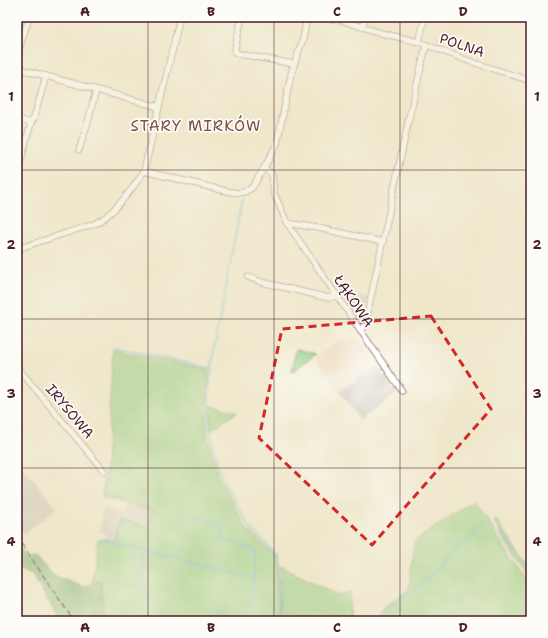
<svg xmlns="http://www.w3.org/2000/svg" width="548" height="638" font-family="'Shantell Sans',sans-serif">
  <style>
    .built { fill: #ecd7ba }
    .industrial { fill: #cbc2b8 }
    .green { fill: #91cd82; stroke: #6e7656 }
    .forest { fill: #74b070; stroke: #5f684e }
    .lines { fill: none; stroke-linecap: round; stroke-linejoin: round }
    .stream { stroke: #51b5cf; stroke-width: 1.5 }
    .street-casing { stroke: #846563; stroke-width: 7 }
    .street { stroke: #fff; stroke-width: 5.5 }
    .rail { stroke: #4a1f2b; stroke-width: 1.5; stroke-dasharray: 6 3; stroke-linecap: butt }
    .marked { fill: none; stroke: #d62828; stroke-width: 3; stroke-dasharray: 8 5; stroke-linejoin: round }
    .grid { fill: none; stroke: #4a1f2b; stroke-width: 1; stroke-opacity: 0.55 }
    .labels { text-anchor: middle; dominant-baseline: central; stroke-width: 3.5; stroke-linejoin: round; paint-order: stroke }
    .street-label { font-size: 14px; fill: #4a1f2b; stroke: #fdfcf7 }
    .neighbourhood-label { font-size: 15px; letter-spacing: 1px; fill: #7d4b46; stroke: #fdfcf7 }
    .neatline { fill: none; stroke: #4a1f2b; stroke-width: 1.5 }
    .grid-label { font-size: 13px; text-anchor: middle; font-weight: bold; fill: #4a1f2b }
  </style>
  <rect width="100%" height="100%" fill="#fdfcf7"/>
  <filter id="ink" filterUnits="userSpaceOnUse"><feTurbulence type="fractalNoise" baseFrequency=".025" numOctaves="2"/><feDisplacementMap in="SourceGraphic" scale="8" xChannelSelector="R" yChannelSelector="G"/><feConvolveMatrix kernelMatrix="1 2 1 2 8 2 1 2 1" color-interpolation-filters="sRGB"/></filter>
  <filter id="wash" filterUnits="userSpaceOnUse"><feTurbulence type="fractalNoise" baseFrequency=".012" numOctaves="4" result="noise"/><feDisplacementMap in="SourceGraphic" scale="16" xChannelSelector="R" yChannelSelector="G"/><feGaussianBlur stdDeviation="0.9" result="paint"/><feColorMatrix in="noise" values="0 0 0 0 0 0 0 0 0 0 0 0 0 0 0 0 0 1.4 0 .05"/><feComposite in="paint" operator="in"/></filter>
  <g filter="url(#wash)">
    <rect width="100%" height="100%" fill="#efe7cb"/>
    <g class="built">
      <path d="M344,337L359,340L377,365L340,391L315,357Z"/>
      <path d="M524,341L531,343V540L528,520Z"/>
    </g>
    <g class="industrial">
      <path d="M337,291L369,298L362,327Z"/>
      <path d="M377,366L397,394L360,420L340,391Z"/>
      <path d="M17,460L57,508L24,534L17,526Z"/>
      <path d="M125,502L153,509L148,527L114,541L105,539V533L100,532L103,508L122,514Z"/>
    </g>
    <g class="green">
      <path d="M17,17H24L27,21L24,30L18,42Z"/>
      <path d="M296,349L316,354L292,372Z"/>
      <path d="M113,350L209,370L206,411L208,439L218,476L246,528L275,556L277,566L279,621H104L100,581L92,583L98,540L105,539L114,541L120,520L148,527L153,510L102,497L106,464Z"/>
      <path d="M209,405L237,412L211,430Z"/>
      <path d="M474,500L498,538L531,586V621H377L381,610L409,589L414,542Z"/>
      <path d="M495,518L531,569V578L504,540L493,520Z"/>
      <path d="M281,566L340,596L350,591L349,621H281L280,582Z"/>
    </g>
    <path class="forest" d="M17,544L26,557L35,555L53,575L83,587L100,580L104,621H60L32,574L17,568Z"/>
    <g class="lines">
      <g class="stream">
        <path d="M242,199C235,234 229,271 222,307C212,360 201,410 217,463C223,484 235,502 246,520L248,525L276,555L279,567L278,574L280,621"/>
        <path d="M113,347L210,368"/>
        <path d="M178,513L223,524L221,539L255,550L254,578"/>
        <path d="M495,522L531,573"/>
        <path d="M100,539L254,578L253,593L245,621"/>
        <path d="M145,551L142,578L152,621"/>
        <path d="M215,608L224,621"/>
        <path d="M380,621L383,611L425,581L461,543L468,541L481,525L489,524"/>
      </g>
    </g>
  </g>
  <g filter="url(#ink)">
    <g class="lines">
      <defs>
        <g id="street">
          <path d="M313,17L340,20L381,33L419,42L469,61L531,81"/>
          <path d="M241,21L235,48V52L239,54L294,64"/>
          <path d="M363,26L365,17"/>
          <path d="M419,42L425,17"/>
          <path d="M17,55L28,21L27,17"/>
          <path d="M17,68L159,107"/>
          <path d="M17,119L31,123L34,118L46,76"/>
          <path d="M79,150L88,122L96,90"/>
          <path d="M264,168L272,174L274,193L287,223L402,391"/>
          <path d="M144,171L226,191L238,193L244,192L252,188L264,168L277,144L291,74L303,39L307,17"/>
          <path d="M17,175L31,123"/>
          <path d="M287,223L318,228L383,242"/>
          <path d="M17,249L94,224C113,215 133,188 144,171L180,17"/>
          <path d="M248,277L261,282L329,298L336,296"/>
          <path d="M360,331L363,329L368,311L409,118L426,46"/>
          <path d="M17,367L104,471"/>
        </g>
      </defs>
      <use href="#street" class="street-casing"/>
      <use href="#street" class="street"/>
      <path class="rail" d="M17,537L74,621"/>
    </g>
  </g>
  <path d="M0 0H548V638H0ZM431,316L491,409L372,545L259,438L282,329Z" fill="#efe7cb" fill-opacity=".55" fill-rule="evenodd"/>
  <path class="marked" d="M431,316L491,409L372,545L259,438L282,329Z"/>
  <path class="grid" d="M148,17V621M274,17V621M400,17V621M17,170H531M17,319H531M17,468H531"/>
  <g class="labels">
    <g class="street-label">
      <text transform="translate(462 45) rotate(19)">POLNA</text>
      <text transform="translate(354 301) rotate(56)">ŁĄKOWA</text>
      <text transform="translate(70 411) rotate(50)">IRYSOWA</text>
    </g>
    <g class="neighbourhood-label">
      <text x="196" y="126">STARY MIRKÓW</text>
    </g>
  </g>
  <rect width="548" height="638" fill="none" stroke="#fdfcf7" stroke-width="44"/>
  <rect x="22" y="22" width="504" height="594" class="neatline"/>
  <g class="grid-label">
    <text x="85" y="16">A</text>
    <text x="211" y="16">B</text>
    <text x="337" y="16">C</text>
    <text x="463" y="16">D</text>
    <text x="11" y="101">1</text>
    <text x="537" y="101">1</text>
    <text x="11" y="249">2</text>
    <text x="537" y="249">2</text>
    <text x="11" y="398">3</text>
    <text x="537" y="398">3</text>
    <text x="11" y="546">4</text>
    <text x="537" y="546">4</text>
    <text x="85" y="632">A</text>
    <text x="211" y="632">B</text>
    <text x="337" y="632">C</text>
    <text x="463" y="632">D</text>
  </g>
</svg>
